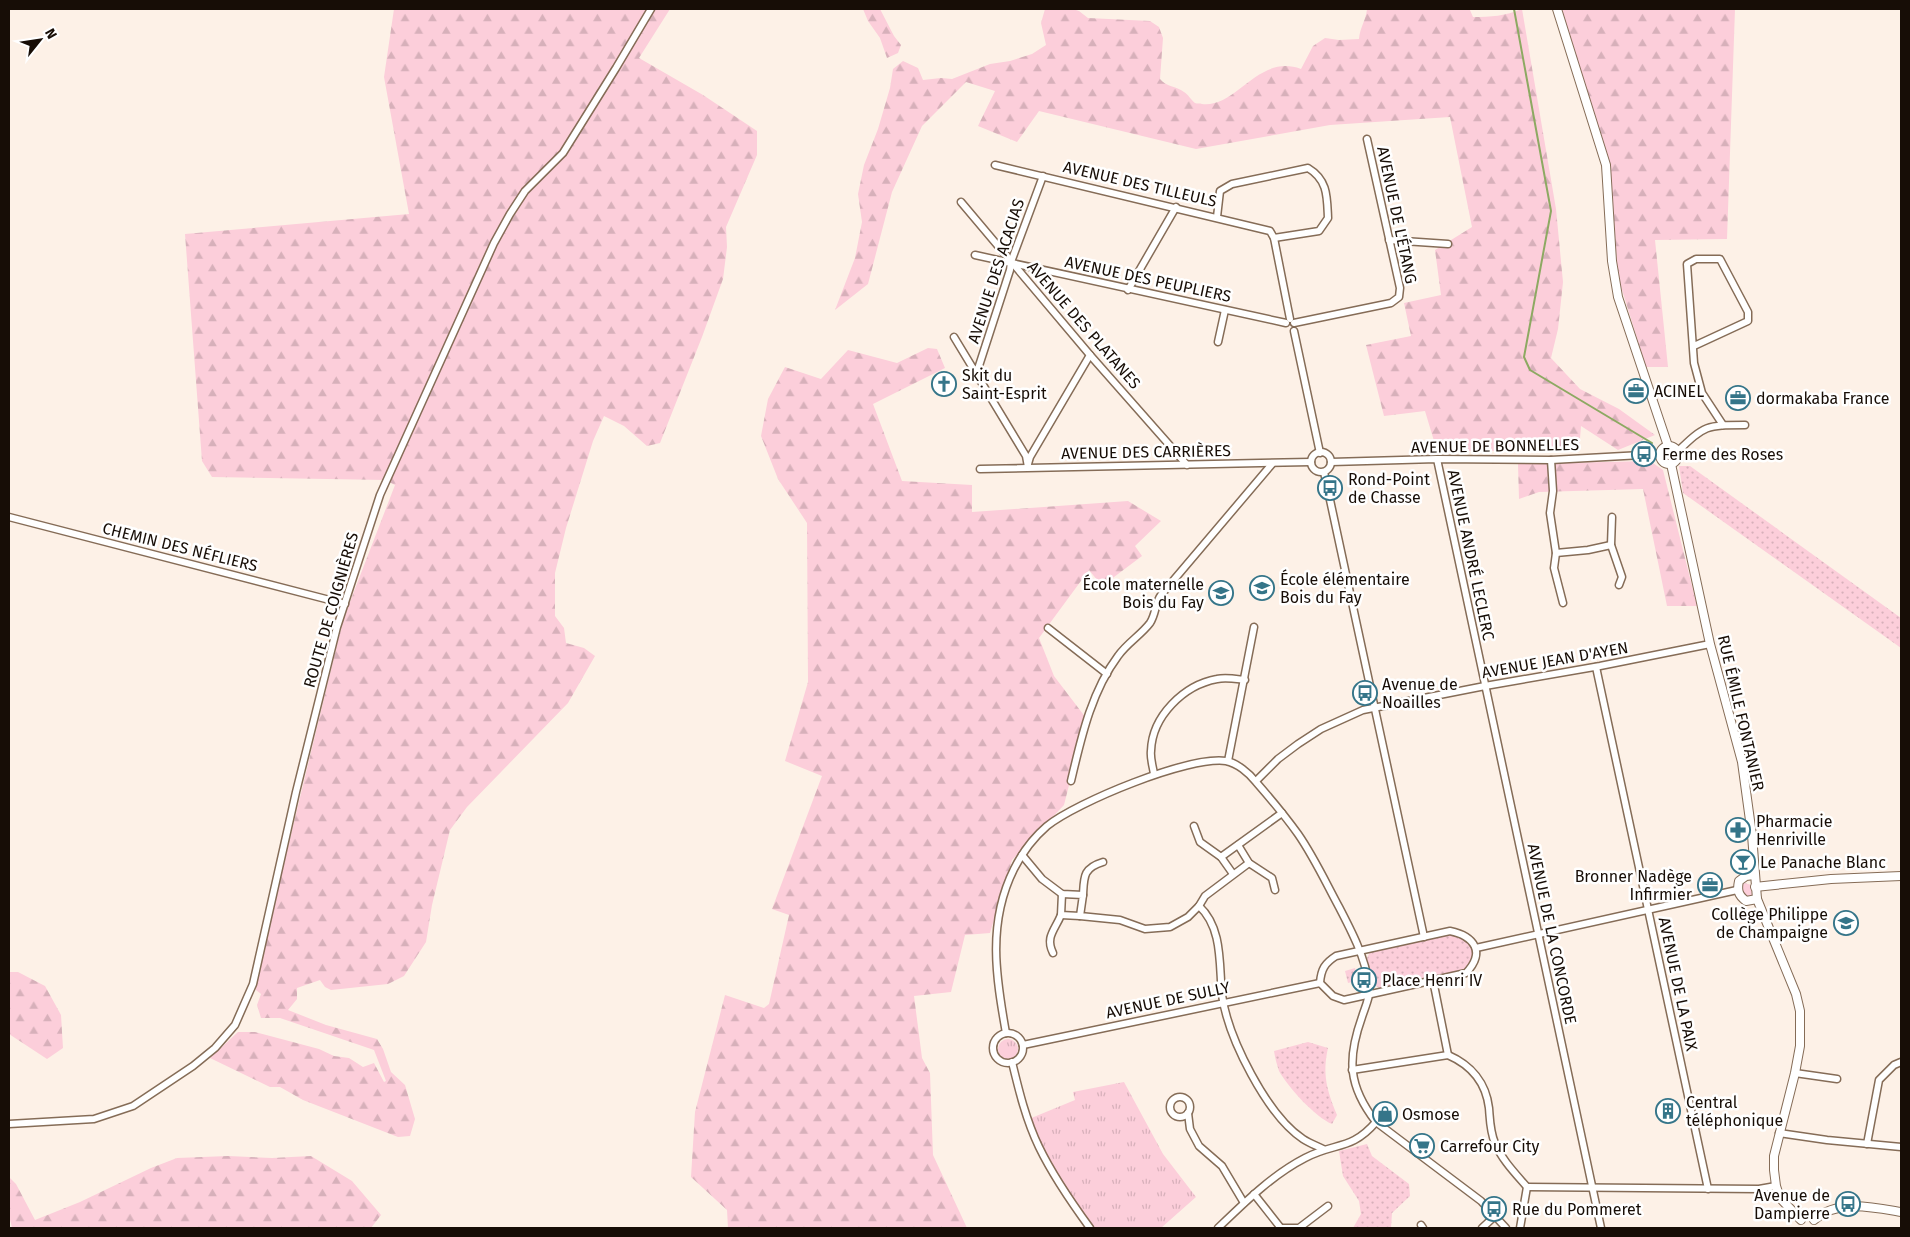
<svg xmlns="http://www.w3.org/2000/svg" width="1910" height="1237" font-family="'Fira Sans',sans-serif">
  <style>
    .grass { fill: url(#grass-tufts) }
    .forest { fill: url(#forest-firs) }
    .park { fill: url(#park-dots) }
    .lines { fill: none; stroke-linecap: round; stroke-linejoin: round }
    .stream { stroke: #8da962; stroke-width: 2 }
    .minor-casing { stroke: #856c57; stroke-width: 9 }
    .tertiary-casing { stroke: #856c57; stroke-width: 10 }
    .minor { stroke: #fff; stroke-width: 6 }
    .tertiary { stroke: #fff; stroke-width: 8 }
    .labels { text-anchor: middle; dominant-baseline: central; stroke-width: 5; stroke-linejoin: round; paint-order: stroke }
    .street-label { font-size: 16px; fill: #170d06; stroke: #fff }
    .poi-label { font-size: 16px; fill: #170d06; stroke: #fff; text-anchor: start }
  </style>
  <defs>
    <pattern id="grass-tufts" width="24" height="20" patternUnits="userSpaceOnUse" patternTransform="scale(1.25)"><rect width="24" height="20" fill="#fcceda"/><path d="M3 7l-1-3M5 7V3M7 7l1-3M15 17l-1-3M17 17v-4M19 17l1-3" fill="none" stroke="#d7b0ba"/></pattern>
    <pattern id="forest-firs" width="22" height="20" patternUnits="userSpaceOnUse" patternTransform="scale(1.25)"><rect width="22" height="20" fill="#fcceda"/><path d="M5 1l3.5 6h-7zM16 11l3.5 6h-7z" fill="#d7b0ba"/></pattern>
    <pattern id="park-dots" width="8" height="8" patternUnits="userSpaceOnUse" patternTransform="scale(1.25)"><rect width="8" height="8" fill="#fcceda"/><path d="M2 2h.1M6 6h.1" fill="none" stroke="#d7b0ba" stroke-width="1.8" stroke-linecap="round"/></pattern>
  </defs>
  <rect width="100%" height="100%" fill="#fdf1e7"/>
  <g class="grass">
    <path d="M1745,883L1751,885L1752,897H1745L1741,893L1742,885Z"/>
    <circle cx="1008" cy="1049" r="10"/>
    <path d="M1124,1082L1163,1154L1196,1197L1161,1228H1091L1059,1182L1029,1119L1075,1100L1073,1092Z"/>
  </g>
  <g class="forest">
    <path d="M394,9H670L639,58L703,95L757,131V155L726,227L727,247L723,279L702,337L660,443L647,446L624,426L604,416L593,441L566,528L555,573V616L564,628L566,643L584,648L595,656L568,703L467,807L450,830L432,905L426,942L404,976L388,984L331,990L325,987L320,980L297,988V999L288,1010L326,1025L377,1039L383,1049L391,1072L405,1085L415,1119L410,1136L398,1137L303,1100L280,1087H270L210,1058L238,1032H255L319,1049L334,1056L349,1058L363,1067L374,1063L384,1082L386,1081L374,1050L280,1018H261L257,1005L261,994L256,990V979L343,620L395,485L385,480L212,477L202,461L185,234L409,214L384,77Z"/>
    <path d="M863,9H880L894,36L901,45L898,53L887,58L880,38L868,21Z"/>
    <path d="M1045,9H1073L1079,11L1088,18L1150,21L1159,27L1163,38L1160,79C1166,87 1176,86 1184,92C1188,94 1191,100 1195,103C1197,104 1200,103 1202,104C1237,108 1258,53 1301,69L1313,46L1325,38L1339,40L1359,39C1360,27 1366,20 1367,9H1467L1470,10L1473,17C1491,17 1505,16 1522,9L1556,209L1563,282L1558,329L1551,358L1580,389L1619,409L1655,435L1618,450L1581,426L1579,451H1437L1425,411L1384,416L1366,345L1411,336L1404,303L1441,295L1435,250L1472,227L1450,117L1330,125L1196,149L1039,111L1017,142L978,126L995,91L966,82L922,126L892,192L868,284L835,310L855,258L862,222L858,194L864,165L878,129L890,88L893,69L903,61L918,68L923,80L941,78L952,79L990,64L1010,61L1032,54L1046,45L1041,23Z"/>
    <path d="M1561,9H1735L1727,239L1655,240L1668,367H1646L1618,277L1610,167Z"/>
    <path d="M928,348L937,349L945,368L873,404L902,481L972,485V512L1128,501L1161,521L1135,546L1142,556L1102,586L1089,570L1039,638L1054,676L1086,718L1064,805L1012,860L990,933L965,935L951,992L914,996L922,1058L930,1073L933,1155L967,1228H728L727,1210L691,1177L695,1112L725,995L764,1008L769,1004L789,915L772,909L822,776L785,761L808,682L807,523L778,479L761,436L768,399L785,367L821,379L848,350L897,363Z"/>
    <path d="M1650,461L1663,470L1697,606H1667L1643,489L1539,492L1519,499L1518,464Z"/>
    <path d="M9,972H18L45,986L61,1015L63,1048L47,1059L9,1034Z"/>
    <path d="M228,1156L272,1158L311,1156L352,1181L381,1215L371,1228H12L9,1215V1177L16,1184L35,1220L80,1202L151,1168L177,1158Z"/>
  </g>
  <g class="park">
    <path d="M1679,466H1690L1901,618V648L1683,493Z"/>
    <path d="M1451,934C1473,939 1484,960 1460,972L1381,989L1373,984L1367,958L1370,952Z"/>
    <path d="M1355,968L1359,980L1348,983L1345,971Z"/>
    <path d="M1308,1042L1328,1048C1322,1074 1327,1091 1337,1115L1332,1124C1315,1117 1288,1087 1279,1071C1277,1065 1275,1058 1274,1051Z"/>
    <path d="M1367,1144L1372,1156L1409,1184L1410,1196L1392,1213L1391,1228H1353L1361,1214L1359,1201L1343,1176L1339,1151Z"/>
  </g>
  <g class="lines">
    <path class="stream" d="M1514,9L1551,211L1524,357L1530,370L1652,443"/>
    <defs>
      <g id="minor">
        <path d="M995,165L1270,231L1274,238L1290,319"/>
        <path d="M961,202L1090,355L1187,465"/>
        <path d="M1217,217L1220,191L1232,184L1308,168C1328,180 1327,197 1328,218L1319,231L1274,238"/>
        <path d="M1389,240L1448,244"/>
        <path d="M975,255L1286,323"/>
        <path d="M1128,290L1176,207"/>
        <path d="M1294,323L1391,303L1399,297L1400,288L1367,139"/>
        <path d="M1294,331L1320,453"/>
        <path d="M954,337L1026,456L1028,467"/>
        <path d="M1218,342L1225,310"/>
        <path d="M1694,346L1748,321V312L1720,259H1696L1687,264L1694,363L1702,393L1723,425"/>
        <path d="M976,375L1010,270L1011,262L1043,176"/>
        <path d="M1677,452C1705,425 1706,425 1745,425"/>
        <circle cx="1321" cy="462" r="10"/>
        <path d="M1437,459L1601,1228"/>
        <path d="M1551,460L1553,491L1550,513L1556,553L1554,568L1563,603"/>
        <path d="M1331,462L1437,459L1551,460L1660,454"/>
        <path d="M1028,464L1030,457L1090,355"/>
        <path d="M980,469L1311,462"/>
        <path d="M1324,472L1424,937"/>
        <path d="M9,517L345,604"/>
        <path d="M1612,517L1611,545L1622,577L1619,585"/>
        <path d="M1556,553L1588,550L1611,545"/>
        <path d="M1048,628L1107,674"/>
        <path d="M1596,667L1708,1189"/>
        <path d="M1228,761L1254,627"/>
        <path d="M1154,774C1153,767 1150,758 1151,751C1152,716 1184,685 1217,679C1226,677 1236,679 1245,680"/>
        <path d="M1071,781C1081,739 1091,692 1118,656C1127,643 1141,635 1150,623C1156,614 1155,603 1161,595L1272,464"/>
        <path d="M1256,781L1278,759L1298,744L1321,729L1363,710L1485,686L1600,666L1710,644"/>
        <path d="M1194,826L1200,842L1221,857L1233,874"/>
        <path d="M1238,845L1249,863L1272,878L1275,890"/>
        <path d="M1022,855L1042,879L1062,894L1083,895L1080,916L1120,920L1145,929L1170,927L1188,917L1199,906L1205,896L1249,863"/>
        <path d="M1221,857L1282,813"/>
        <path d="M1062,894L1061,915L1080,916"/>
        <path d="M1083,895C1084,877 1083,868 1103,862"/>
        <path d="M1199,906C1223,928 1219,965 1222,995C1228,1038 1267,1115 1303,1139C1309,1143 1317,1146 1323,1149"/>
        <path d="M1450,931C1474,936 1486,952 1466,973L1344,1000L1333,996L1320,983C1321,969 1325,963 1336,956Z"/>
        <path d="M1476,948L1737,890"/>
        <path d="M1053,953C1045,937 1055,930 1061,915"/>
        <path d="M1433,980L1448,1055"/>
        <path d="M1006,1033C996,977 987,923 1014,869C1022,853 1033,838 1047,826C1077,802 1188,756 1226,761C1237,763 1249,773 1256,782C1270,798 1285,816 1298,834C1314,857 1326,883 1339,907C1352,932 1365,957 1369,985C1371,996 1365,1007 1362,1017C1347,1059 1348,1086 1376,1122L1481,1201L1506,1228"/>
        <circle cx="1008" cy="1048" r="15"/>
        <path d="M1023,1045L1320,983"/>
        <path d="M1012,1062C1019,1091 1026,1120 1039,1147C1053,1176 1071,1202 1090,1228"/>
        <path d="M1352,1070L1448,1055C1471,1065 1486,1083 1489,1108C1490,1120 1490,1132 1495,1143C1502,1160 1515,1173 1527,1187L1520,1228"/>
        <path d="M1795,1073L1837,1079"/>
        <circle cx="1180" cy="1107" r="10"/>
        <path d="M1188,1113L1190,1129L1199,1146L1222,1166L1244,1203"/>
        <path d="M9,1124L94,1119L133,1106L193,1066L215,1048L235,1025L253,984L296,792L337,627L380,495L494,243L510,214L525,191L563,153L616,68L651,9"/>
        <path d="M1779,1133L1827,1140L1901,1147"/>
        <path d="M1867,1144L1879,1080L1894,1065L1901,1062"/>
        <path d="M1527,1187L1759,1189L1776,1186"/>
        <path d="M1254,1194L1280,1227"/>
        <path d="M1421,1225L1423,1228"/>
        <path d="M1218,1228C1244,1203 1272,1175 1305,1158C1335,1142 1351,1151 1376,1122"/>
        <path d="M1279,1228H1299L1328,1206"/>
        <path d="M1482,1228L1495,1216"/>
      </g>
      <g id="tertiary">
        <path d="M1557,9L1606,165L1612,261L1618,297L1668,446"/>
        <circle cx="1669" cy="455" r="9"/>
        <path d="M1671,464L1710,644L1742,762L1752,835L1757,899L1796,994L1800,1011V1046L1795,1073L1774,1156V1170L1776,1186L1780,1198L1801,1220"/>
        <path d="M1754,875L1746,876L1739,881C1737,890 1738,895 1746,901L1757,899"/>
        <path d="M1755,887L1831,879L1901,876"/>
        <path d="M1814,1220C1838,1199 1872,1207 1901,1212"/>
      </g>
    </defs>
    <use href="#minor" class="minor-casing"/>
    <use href="#tertiary" class="tertiary-casing"/>
    <use href="#minor" class="minor"/>
    <use href="#tertiary" class="tertiary"/>
  </g>
  <defs>
    <symbol id="church-ring" viewBox="-11 -11 22 22"><circle r="9.5" fill="#fff" stroke="#357589" stroke-width="1.5"/><path d="M-1.2-6h2.4v3.5h3.3v2.4h-3.3V6h-2.4V-.1h-3.3v-2.4h3.3Z" fill="#357589"/></symbol>
    <symbol id="office-ring" viewBox="-11 -11 22 22"><circle r="9.5" fill="#fff" stroke="#357589" stroke-width="1.5"/><path d="M-6-3h4V-5.5h4V-3h4V5H-6ZM-1-4.5V-3h2v-1.5ZM-6 0V1H6V0Z" fill="#357589"/></symbol>
    <symbol id="bus-ring" viewBox="-11 -11 22 22"><circle r="9.5" fill="#fff" stroke="#357589" stroke-width="1.5"/><path d="M-5-6H5V4H4V6H2V4H-2V6H-4V4H-5ZM-3.5-4V0h7V-4ZM-3.5 1.2v1.5H-2V1.2ZM2 1.2v1.5H3.5V1.2Z" fill="#357589"/></symbol>
    <symbol id="school-ring" viewBox="-11 -11 22 22"><circle r="9.5" fill="#fff" stroke="#357589" stroke-width="1.5"/><path d="M0-5L7-2L0 1L-7-2ZM-4 1L0 2.5L4 1V4Q0 6-4 4Z" fill="#357589"/></symbol>
    <symbol id="pharmacy-ring" viewBox="-11 -11 22 22"><circle r="9.5" fill="#fff" stroke="#357589" stroke-width="1.5"/><path d="M-2-6h4v4h4v4h-4v4h-4v-4h-4v-4h4Z" fill="#357589"/></symbol>
    <symbol id="bar-ring" viewBox="-11 -11 22 22"><circle r="9.5" fill="#fff" stroke="#357589" stroke-width="1.5"/><path d="M-6-5H6L.8 .8V4.5H3.5V6h-7V4.5H-.8V.8Z" fill="#357589"/></symbol>
    <symbol id="building-ring" viewBox="-11 -11 22 22"><circle r="9.5" fill="#fff" stroke="#357589" stroke-width="1.5"/><path d="M-4-6H4V6H1V3H-1V6H-4ZM-2.5-4.3h1.7v1.8h-1.7ZM.8-4.3h1.7v1.8H.8ZM-2.5-1h1.7V.8h-1.7ZM.8-1h1.7V.8H.8Z" fill="#357589"/></symbol>
    <symbol id="shop-ring" viewBox="-11 -11 22 22"><circle r="9.5" fill="#fff" stroke="#357589" stroke-width="1.5"/><path d="M-5-2.5h2.3a2.7 3.5 0 0 1 5.4 0H5L5.5 6h-11ZM-1.5-2.5h3a1.5 2.3 0 0 0-3 0Z" fill="#357589"/></symbol>
    <symbol id="supermarket-ring" viewBox="-11 -11 22 22"><circle r="9.5" fill="#fff" stroke="#357589" stroke-width="1.5"/><path d="M-6-5.5h2.5l.6 2H6L4.5 2H-2.5L-4.4-4H-6ZM-1.5 3.2a1.3 1.3 0 1 0 .1 0ZM3 3.2a1.3 1.3 0 1 0 .1 0Z" fill="#357589"/></symbol>
  </defs>
  <g fill-rule="evenodd">
    <use href="#church-ring" x="930" y="370" width="28" height="28"/>
    <use href="#office-ring" x="1622" y="377" width="28" height="28"/>
    <use href="#office-ring" x="1724" y="384" width="28" height="28"/>
    <use href="#bus-ring" x="1630" y="440" width="28" height="28"/>
    <use href="#bus-ring" x="1316" y="474" width="28" height="28"/>
    <use href="#school-ring" x="1248" y="574" width="28" height="28"/>
    <use href="#school-ring" x="1207" y="579" width="28" height="28"/>
    <use href="#bus-ring" x="1351" y="679" width="28" height="28"/>
    <use href="#pharmacy-ring" x="1724" y="816" width="28" height="28"/>
    <use href="#bar-ring" x="1729" y="848" width="28" height="28"/>
    <use href="#office-ring" x="1696" y="871" width="28" height="28"/>
    <use href="#school-ring" x="1832" y="909" width="28" height="28"/>
    <use href="#bus-ring" x="1350" y="966" width="28" height="28"/>
    <use href="#building-ring" x="1654" y="1097" width="28" height="28"/>
    <use href="#shop-ring" x="1371" y="1100" width="28" height="28"/>
    <use href="#supermarket-ring" x="1408" y="1132" width="28" height="28"/>
    <use href="#bus-ring" x="1834" y="1190" width="28" height="28"/>
    <use href="#bus-ring" x="1480" y="1195" width="28" height="28"/>
  </g>
  <g class="labels">
    <g class="street-label">
      <text transform="translate(1140 184) rotate(13)">AVENUE DES TILLEULS</text>
      <text transform="translate(1397 215) rotate(78)">AVENUE DE L'ÉTANG</text>
      <text transform="translate(996 271) rotate(-72)">AVENUE DES ACACIAS</text>
      <text transform="translate(1148 279) rotate(12)">AVENUE DES PEUPLIERS</text>
      <text transform="translate(1084 325) rotate(49)">AVENUE DES PLATANES</text>
      <text transform="translate(1495 446) rotate(-1)">AVENUE DE BONNELLES</text>
      <text transform="translate(1146 452) rotate(-1)">AVENUE DES CARRIÈRES</text>
      <text transform="translate(180 547) rotate(14)">CHEMIN DES NÉFLIERS</text>
      <text transform="translate(1471 555) rotate(78)">AVENUE ANDRÉ LECLERC</text>
      <text transform="translate(331 610) rotate(-74)">ROUTE DE COIGNIÈRES</text>
      <text transform="translate(1555 660) rotate(-10)">AVENUE JEAN D'AYEN</text>
      <text transform="translate(1741 713) rotate(77)">RUE ÉMILE FONTANIER</text>
      <text transform="translate(1552 934) rotate(78)">AVENUE DE LA CONCORDE</text>
      <text transform="translate(1678 984) rotate(78)">AVENUE DE LA PAIX</text>
      <text transform="translate(1168 1000) rotate(-12)">AVENUE DE SULLY</text>
    </g>
    <g class="poi-label">
      <text x="962" y="375">Skit du<tspan x="962" dy="18">Saint-Esprit</tspan></text>
      <text x="1654" y="391">ACINEL</text>
      <text x="1756" y="398">dormakaba France</text>
      <text x="1662" y="454">Ferme des Roses</text>
      <text x="1348" y="479">Rond-Point<tspan x="1348" dy="18">de Chasse</tspan></text>
      <text x="1280" y="579">École élémentaire<tspan x="1280" dy="18">Bois du Fay</tspan></text>
      <text x="1204" y="584" text-anchor="end">École maternelle<tspan x="1204" dy="18">Bois du Fay</tspan></text>
      <text x="1382" y="684">Avenue de<tspan x="1382" dy="18">Noailles</tspan></text>
      <text x="1756" y="821">Pharmacie<tspan x="1756" dy="18">Henriville</tspan></text>
      <text x="1760" y="862">Le Panache Blanc</text>
      <text x="1692" y="876" text-anchor="end">Bronner Nadège<tspan x="1692" dy="18">Infirmier</tspan></text>
      <text x="1828" y="914" text-anchor="end">Collège Philippe<tspan x="1828" dy="18">de Champaigne</tspan></text>
      <text x="1382" y="980">Place Henri IV</text>
      <text x="1686" y="1102">Central<tspan x="1686" dy="18">téléphonique</tspan></text>
      <text x="1402" y="1114">Osmose</text>
      <text x="1440" y="1146">Carrefour City</text>
      <text x="1830" y="1195" text-anchor="end">Avenue de<tspan x="1830" dy="18">Dampierre</tspan></text>
      <text x="1512" y="1209">Rue du Pommeret</text>
    </g>
  </g>
  <rect width="1910" height="1237" fill="none" stroke="#170d06" stroke-width="20"/>
  <g transform="translate(40 40) rotate(60)" stroke="#ffffff" stroke-width="4" paint-order="stroke">
  <path d="M0-4L9 19L0 12L-9 19Z" fill="#170d06"/>
  <text y="-8" font-size="14" font-weight="bold" text-anchor="middle" fill="#170d06">N</text>
  </g>
</svg>
